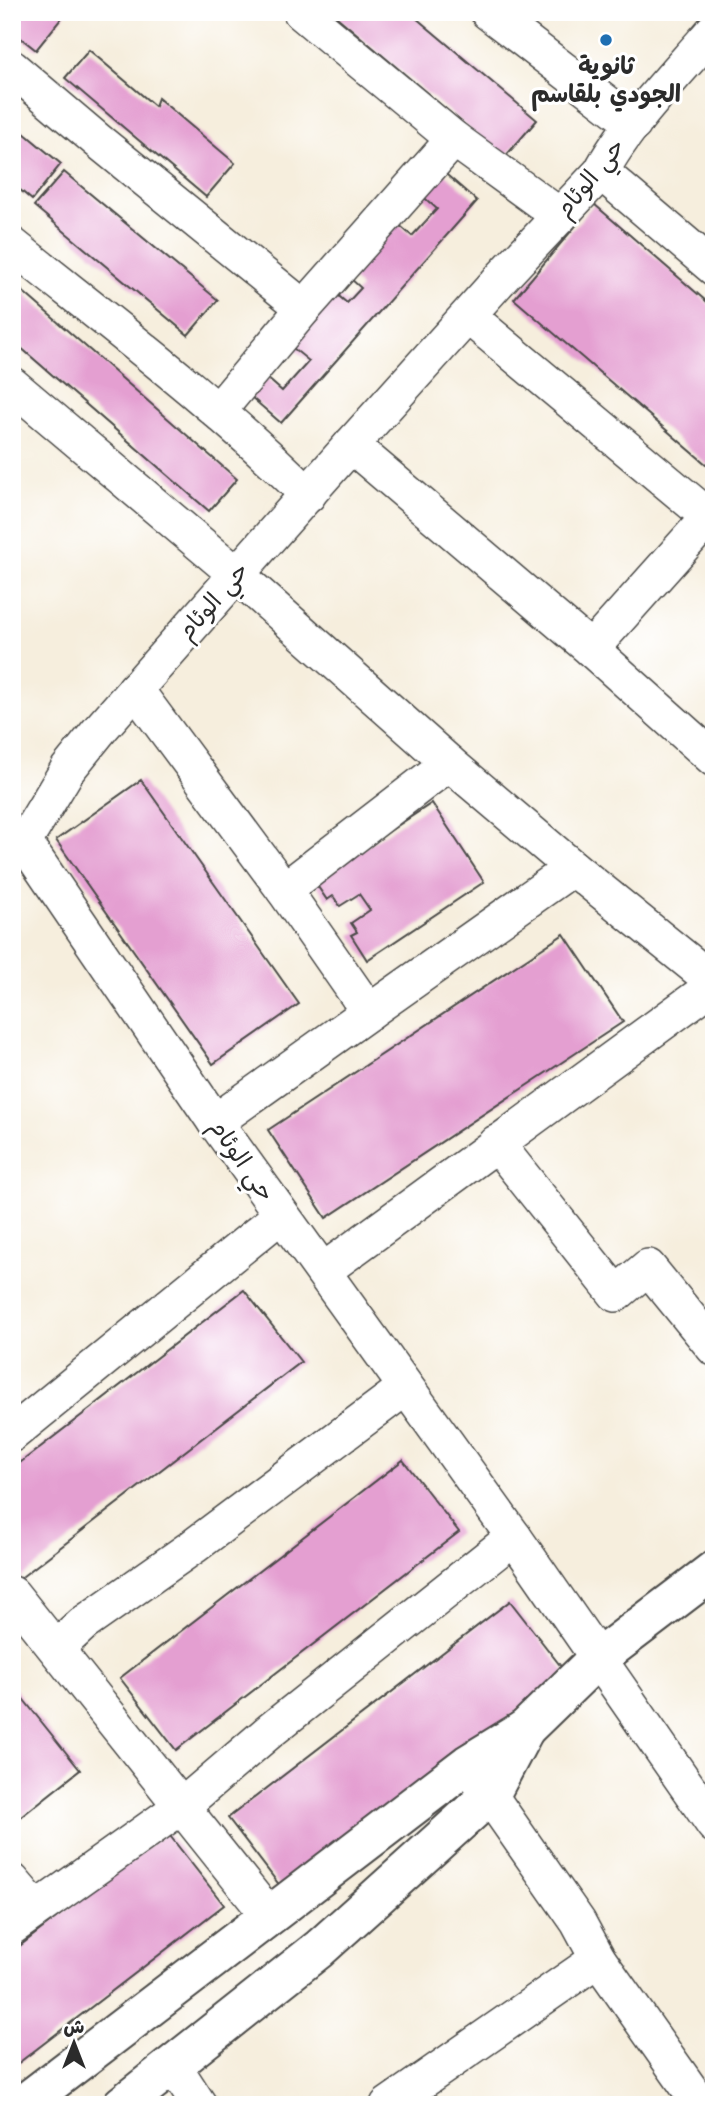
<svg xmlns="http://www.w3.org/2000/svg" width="726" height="2117" font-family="'Comic Neue','Playpen Sans Arabic',sans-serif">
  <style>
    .building { fill: #e49fd1 }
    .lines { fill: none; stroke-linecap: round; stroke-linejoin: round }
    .minor-casing { stroke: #494846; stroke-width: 38 }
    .tertiary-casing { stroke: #494846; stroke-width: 42 }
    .minor { stroke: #fff; stroke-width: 35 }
    .tertiary { stroke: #fff; stroke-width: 38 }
    .poi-dot { fill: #1f6fb2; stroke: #fff; stroke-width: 2.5 }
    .labels { text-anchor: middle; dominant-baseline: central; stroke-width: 6; stroke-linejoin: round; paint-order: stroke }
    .poi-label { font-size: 24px; font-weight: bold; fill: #2b2b2b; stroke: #fff }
    .street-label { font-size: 24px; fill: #2b2b2b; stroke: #fff }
  </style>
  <rect width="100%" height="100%" fill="#fff"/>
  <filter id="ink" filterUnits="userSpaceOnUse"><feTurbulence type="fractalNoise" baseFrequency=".0143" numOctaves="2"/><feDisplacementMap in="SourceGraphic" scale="14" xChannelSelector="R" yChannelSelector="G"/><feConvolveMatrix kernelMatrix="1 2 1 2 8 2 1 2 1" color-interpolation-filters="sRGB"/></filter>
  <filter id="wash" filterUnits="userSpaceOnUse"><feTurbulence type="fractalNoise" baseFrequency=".00686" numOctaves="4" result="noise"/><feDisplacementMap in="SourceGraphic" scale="28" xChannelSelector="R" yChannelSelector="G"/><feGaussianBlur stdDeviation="1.57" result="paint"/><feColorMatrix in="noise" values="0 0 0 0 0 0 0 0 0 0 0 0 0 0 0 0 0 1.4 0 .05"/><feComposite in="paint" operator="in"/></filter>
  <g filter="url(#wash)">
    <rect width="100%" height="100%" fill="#f6eedd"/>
    <g id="blocks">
      <g class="building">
        <path d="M12,12H62L65,14L36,50L12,31Z"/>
        <path d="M331,12H409L537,120L504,158Z"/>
        <path d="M89,50L155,106L158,98L235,163L206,197L65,78Z"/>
        <path d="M12,123L61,164L32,200L12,183Z"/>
        <path d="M440,169L477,201L281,423L251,397L267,378L282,391L309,361L288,344L334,292L347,303L361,288L351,279L398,224L412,236L437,209L419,193Z"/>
        <path d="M64,172L218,300L188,335L34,206Z"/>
        <path d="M594,204L714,308V471L514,299Z"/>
        <path d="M12,282L237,479L209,511L12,340Z"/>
        <path d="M141,780L299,1004L213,1064L56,840Z"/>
        <path d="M432,803L484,882L367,960L351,935L357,932L351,923L370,910L359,894L340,906L333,896L327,900L314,881Z"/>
        <path d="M564,934L623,1022L326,1218L268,1130Z"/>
        <path d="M244,1290L301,1362L18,1580L12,1573V1469Z"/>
        <path d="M403,1460L459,1532L176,1750L120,1678Z"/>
        <path d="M510,1601L566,1673L284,1891L228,1818Z"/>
        <path d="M12,1685L80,1770L12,1824Z"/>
        <path d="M167,1832L224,1905L12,2068V1952Z"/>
      </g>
    </g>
  </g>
  <g filter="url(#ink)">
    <use href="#blocks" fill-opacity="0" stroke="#494846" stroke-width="2"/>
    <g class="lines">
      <defs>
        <g id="minor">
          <path d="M301,12L454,139"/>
          <path d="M488,12L634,124"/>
          <path d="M714,30C678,72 626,124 601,172L504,275L351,445L102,727L68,769L24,842L215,1122L514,1537L714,1825"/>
          <path d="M12,68L97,140L304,308"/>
          <path d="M601,172L714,268"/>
          <path d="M12,245C113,326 217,404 308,495"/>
          <path d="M468,316L709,517L591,649L714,759"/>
          <path d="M12,385L236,574L449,763L573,868L714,982"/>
          <path d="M218,411L304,308L454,139L560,216"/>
          <path d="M351,445L591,649"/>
          <path d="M135,689L284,890L369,1012L573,868"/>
          <path d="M284,890L449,763"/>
          <path d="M215,1122L369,1012"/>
          <path d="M496,1143L616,1294L648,1267L714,1348"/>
          <path d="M323,1271L714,985"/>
          <path d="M12,1434L281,1215"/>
          <path d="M12,1594L269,1916"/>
          <path d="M57,1648L83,1624L194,1546L405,1388"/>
          <path d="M474,1773L578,1922L598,1959L701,2105"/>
          <path d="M12,1881L36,1909"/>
          <path d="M12,1927L182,1806L271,1730L514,1537"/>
          <path d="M173,2065L199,2105"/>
          <path d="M388,2105L598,1959"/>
        </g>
        <g id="tertiary">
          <path d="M22,2105L468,1764L525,1729L597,1659L714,1570"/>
          <path d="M122,2105L319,1949L490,1795L525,1729"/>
        </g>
      </defs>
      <use href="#minor" class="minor-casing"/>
      <use href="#tertiary" class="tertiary-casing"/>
      <use href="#minor" class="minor"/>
      <use href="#tertiary" class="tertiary"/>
    </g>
  </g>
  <circle class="poi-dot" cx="606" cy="40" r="7"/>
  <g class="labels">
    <g class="poi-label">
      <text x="606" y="66">ثانوية<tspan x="606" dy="28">الجودي بلقاسم</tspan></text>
    </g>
    <g class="street-label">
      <text transform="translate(590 178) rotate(-51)">حي الوئام</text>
      <text transform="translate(213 601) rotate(-49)">حي الوئام</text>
      <text transform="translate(242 1160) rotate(55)">حي الوئام</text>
    </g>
  </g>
  <rect width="726" height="2117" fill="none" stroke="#fff" stroke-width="42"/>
  <g transform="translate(74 2043)" stroke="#ffffff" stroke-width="5" paint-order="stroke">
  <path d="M0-5L12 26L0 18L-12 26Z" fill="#2b2b2b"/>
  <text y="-10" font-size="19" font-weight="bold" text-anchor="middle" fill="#2b2b2b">ش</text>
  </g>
</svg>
